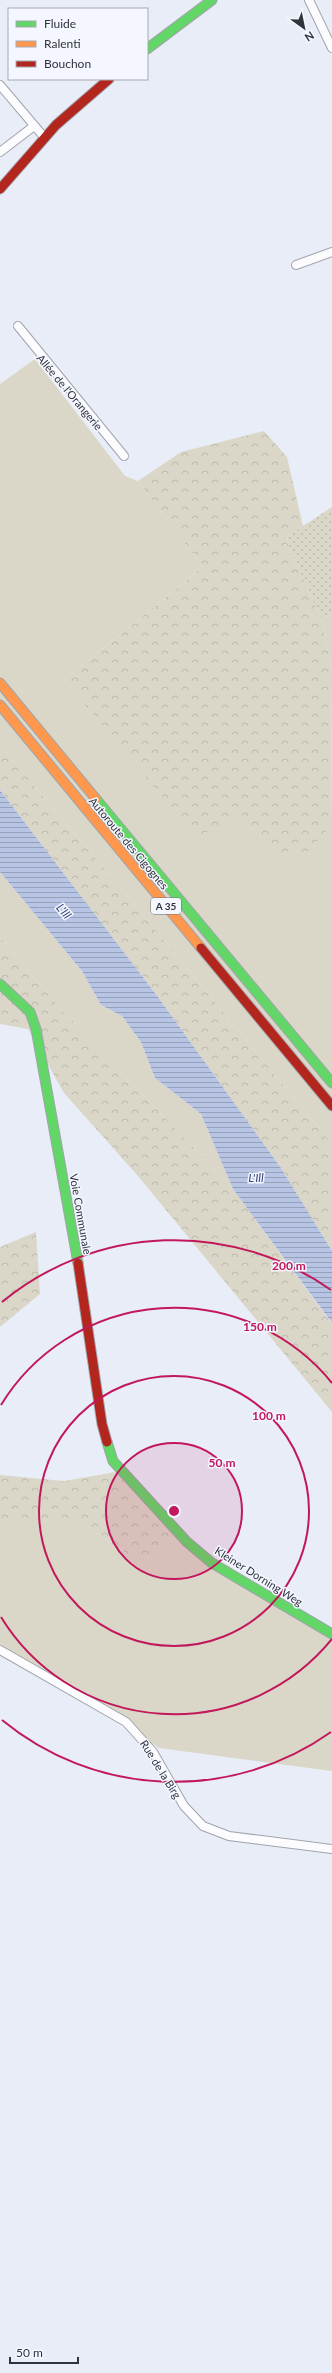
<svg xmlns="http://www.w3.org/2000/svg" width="332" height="2373" font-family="Lato,sans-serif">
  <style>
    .green { fill: #dbd7c8 }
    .forest { fill: url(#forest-crowns) }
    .garden { fill: url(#garden-dots) }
    .water { fill: url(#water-rules) }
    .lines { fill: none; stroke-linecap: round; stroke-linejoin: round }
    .street-casing { stroke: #a0a4ac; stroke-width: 10 }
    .fast-casing { stroke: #a0a4ac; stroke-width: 11 }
    .slow-casing { stroke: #a0a4ac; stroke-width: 11 }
    .jam-casing { stroke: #a0a4ac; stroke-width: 11 }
    .street { stroke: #fcfcfe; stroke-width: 8 }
    .fast { stroke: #63d668; stroke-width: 9 }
    .slow { stroke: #ff974d; stroke-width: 9 }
    .jam { stroke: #b3261e; stroke-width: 9 }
    .ring { fill: none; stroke: #c2185b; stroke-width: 2 }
    .labels { text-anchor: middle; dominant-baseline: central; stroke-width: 3; stroke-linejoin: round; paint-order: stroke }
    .shield { fill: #f4f7ff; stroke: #6b6e75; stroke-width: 1 }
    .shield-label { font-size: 10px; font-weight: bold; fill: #30333a }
    .street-label { font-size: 11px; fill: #30333a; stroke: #f4f7ff }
    .water-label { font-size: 12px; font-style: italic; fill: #36487c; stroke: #f4f7ff }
    .centre { fill: #c2185b; stroke: #f4f7ff; stroke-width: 2 }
    .ring-label { font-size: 12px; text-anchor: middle; font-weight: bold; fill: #c2185b; stroke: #f4f7ff; stroke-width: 3; stroke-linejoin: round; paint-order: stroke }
  </style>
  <defs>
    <pattern id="forest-crowns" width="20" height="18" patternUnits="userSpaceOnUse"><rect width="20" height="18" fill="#dbd7c8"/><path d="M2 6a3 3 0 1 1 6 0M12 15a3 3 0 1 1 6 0" fill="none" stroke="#bcb9ad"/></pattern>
    <pattern id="garden-dots" width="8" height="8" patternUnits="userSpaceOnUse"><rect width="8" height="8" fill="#dbd7c8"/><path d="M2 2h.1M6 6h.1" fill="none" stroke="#bcb9ad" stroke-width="1.8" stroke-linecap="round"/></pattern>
    <pattern id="water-rules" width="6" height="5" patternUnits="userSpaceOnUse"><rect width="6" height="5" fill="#b7c4e3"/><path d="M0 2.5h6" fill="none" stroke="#95a0b9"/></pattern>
  </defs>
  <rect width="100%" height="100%" fill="#e8edf7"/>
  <g class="green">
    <path d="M35,359L125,476L138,481L203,567L64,680L243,814L273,857L331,826L332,730V1144L137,907L0,745V384Z"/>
    <path d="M332,615V671L321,618Z"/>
    <path d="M0,872L82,971L101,1005L122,1016L141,1042L155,1078L201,1114L233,1189L60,1008L0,937Z"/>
    <path d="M0,1522H81L142,1564L181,1532L217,1563L332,1635V1771L159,1748L38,1667L0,1649Z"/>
  </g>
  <g class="forest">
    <path d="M264,431L287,457L303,526L288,536L287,542L321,618L332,671L331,826L303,856L273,857L243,815L196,837L64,680L203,567L138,481L181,452Z"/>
    <path d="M0,745L137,907L332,1144V1251L281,1168L158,997L0,790Z"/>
    <path d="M0,937L60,1008L233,1189L332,1324V1412L138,1176L64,1093L28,1029L0,1024Z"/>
    <path d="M36,1232L40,1294L0,1327V1247Z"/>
    <path d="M116,1472L181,1532L142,1564L81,1522H0V1475L64,1481Z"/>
  </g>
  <path class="garden" d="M332,507V615L321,618L287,542L288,536Z"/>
  <path class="water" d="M0,790L158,997L281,1168L332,1251V1323L233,1189L201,1114L155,1078L141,1042L122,1016L101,1005L82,971L0,872Z"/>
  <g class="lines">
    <defs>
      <g id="street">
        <path d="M309,0L332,48"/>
        <path d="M0,85L44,137"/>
        <path d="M0,152L34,126"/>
        <path d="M296,265L332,252"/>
        <path d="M18,326L124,456"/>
        <path d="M0,1650L126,1722L153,1752L184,1806L203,1826L229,1836L332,1849"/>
      </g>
      <g id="fast">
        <path d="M147,49L212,0"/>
        <path d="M96,799L332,1083"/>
        <path d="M0,984L30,1012L36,1029L78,1263"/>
        <path d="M107,1442L113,1461L187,1542L212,1563L332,1634"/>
      </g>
      <g id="slow">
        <path d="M0,683L96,799"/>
        <path d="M0,705L201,948"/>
      </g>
      <g id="jam">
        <path d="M0,189L56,125L109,79"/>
        <path d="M201,948L332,1106"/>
        <path d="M78,1263L102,1424L107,1442"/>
      </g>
    </defs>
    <use href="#street" class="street-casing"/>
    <use href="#fast" class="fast-casing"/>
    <use href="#slow" class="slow-casing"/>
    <use href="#jam" class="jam-casing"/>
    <use href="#street" class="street"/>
    <use href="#fast" class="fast"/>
    <use href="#slow" class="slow"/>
    <use href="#jam" class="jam"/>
  </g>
  <circle cx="174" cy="1511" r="68" fill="#c2185b" fill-opacity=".12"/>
  <g class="ring">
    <circle cx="174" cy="1511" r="68"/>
    <circle cx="174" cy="1511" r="135"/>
    <path d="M332 1639A203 203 0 0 1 1 1617M1 1405A203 203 0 0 1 332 1383"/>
    <path d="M331 1732A271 271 0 0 1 2 1720M2 1302A271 271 0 0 1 331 1290"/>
  </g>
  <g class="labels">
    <rect class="shield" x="151" y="898" width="30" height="16" rx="3"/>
    <g class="shield-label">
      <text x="166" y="906">A 35</text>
    </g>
    <g class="street-label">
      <text transform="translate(70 392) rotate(50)">Allée de l'Orangerie</text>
      <text transform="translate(129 843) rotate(50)">Autoroute des Cigognes</text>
      <text transform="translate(81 1214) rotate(80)">Voie Communale</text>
      <text transform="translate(259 1576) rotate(32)">Kleiner Dorning Weg</text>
      <text transform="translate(161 1769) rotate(58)">Rue de la Birg</text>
    </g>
    <g class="water-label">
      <text transform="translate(64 911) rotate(50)">L'Ill</text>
      <text x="256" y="1177">L'Ill</text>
    </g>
  </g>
  <circle cx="174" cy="1511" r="6" class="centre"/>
  <g class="ring-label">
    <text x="289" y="1270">200 m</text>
    <text x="260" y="1331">150 m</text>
    <text x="269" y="1420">100 m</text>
    <text x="222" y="1467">50 m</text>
  </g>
  <rect x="8" y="8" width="140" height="72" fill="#f4f7ff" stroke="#a6a9b0"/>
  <rect x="16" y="21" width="20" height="6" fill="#63d668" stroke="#a6a9b0"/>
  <text x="44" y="28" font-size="12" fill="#30333a">Fluide</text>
  <rect x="16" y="41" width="20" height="6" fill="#ff974d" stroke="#a6a9b0"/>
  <text x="44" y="48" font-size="12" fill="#30333a">Ralenti</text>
  <rect x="16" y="61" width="20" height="6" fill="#b3261e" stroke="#a6a9b0"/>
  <text x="44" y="68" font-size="12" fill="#30333a">Bouchon</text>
  <g transform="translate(304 28) rotate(147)" stroke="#f4f7ff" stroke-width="3" paint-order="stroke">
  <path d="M0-3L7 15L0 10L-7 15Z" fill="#30333a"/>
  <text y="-6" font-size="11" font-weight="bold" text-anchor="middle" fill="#30333a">N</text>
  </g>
  <path d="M10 2357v6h68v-6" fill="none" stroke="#30333a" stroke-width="2"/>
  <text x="16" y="2357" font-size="12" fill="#30333a" stroke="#f4f7ff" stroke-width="3" paint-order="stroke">50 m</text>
</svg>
